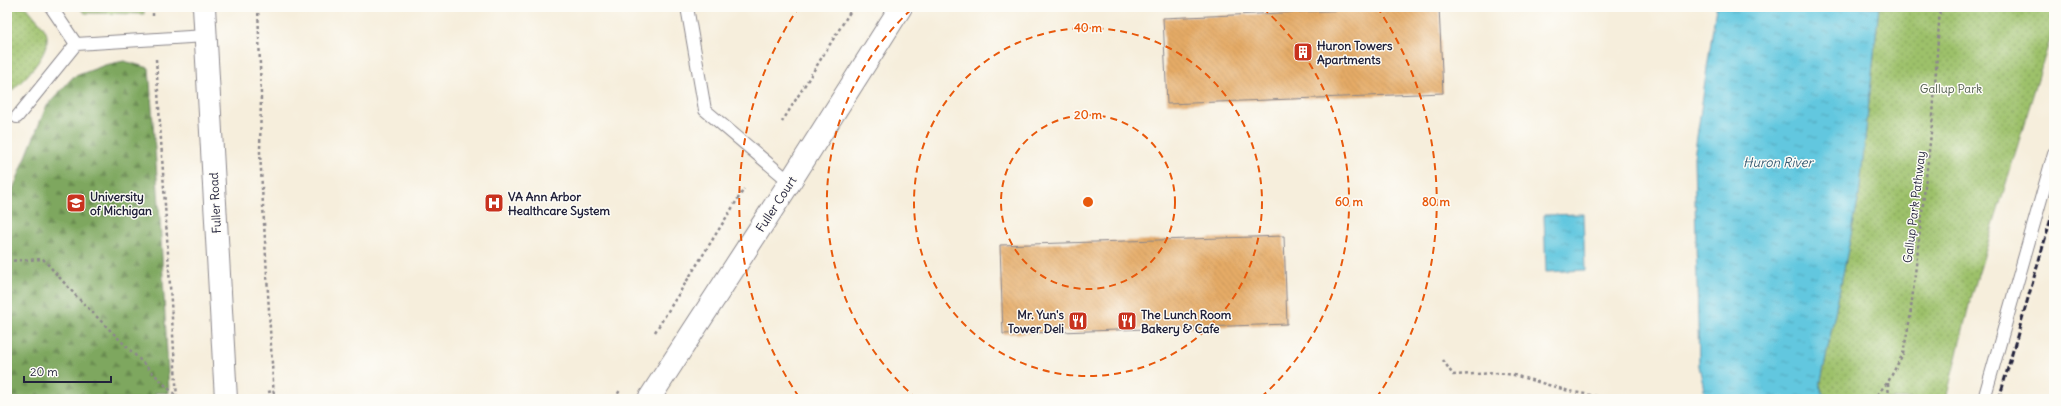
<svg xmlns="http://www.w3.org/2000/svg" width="2061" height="406" font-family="Delius,sans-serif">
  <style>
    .green { fill: url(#green-dots); stroke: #607252 }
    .forest { fill: url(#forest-firs); stroke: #50644c }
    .water { fill: url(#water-ripples); stroke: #42748d }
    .building { fill: url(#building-back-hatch) }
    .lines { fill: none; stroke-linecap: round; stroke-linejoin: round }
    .service-casing { stroke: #8c888c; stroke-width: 14 }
    .tertiary-casing { stroke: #8c888c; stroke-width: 24 }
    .secondary-casing { stroke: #8c888c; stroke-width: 24 }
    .path { stroke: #8c888c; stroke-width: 2.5; stroke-dasharray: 3 3; stroke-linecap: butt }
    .service { stroke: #fff; stroke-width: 12 }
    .tertiary { stroke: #fff; stroke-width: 22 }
    .secondary { stroke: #fff; stroke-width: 22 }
    .rail { stroke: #22223b; stroke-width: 3; stroke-dasharray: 6 3; stroke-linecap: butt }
    .ring { fill: none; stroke: #e8590c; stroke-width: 2; stroke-dasharray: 7 5 }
    .labels { text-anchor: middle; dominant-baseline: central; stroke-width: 3; stroke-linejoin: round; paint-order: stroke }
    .poi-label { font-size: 12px; font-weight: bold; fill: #22223b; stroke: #fdfcf7; text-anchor: start }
    .park-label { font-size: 12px; fill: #4d5a4b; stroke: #fdfcf7 }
    .street-label { font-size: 12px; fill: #22223b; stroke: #fdfcf7 }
    .water-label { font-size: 13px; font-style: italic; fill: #385c74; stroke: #fdfcf7 }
    .centre { fill: #e8590c; stroke: #fdfcf7; stroke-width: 2 }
    .ring-label { font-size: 12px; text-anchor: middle; font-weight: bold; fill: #e8590c; stroke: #fdfcf7; stroke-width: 3; stroke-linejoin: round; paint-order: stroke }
  </style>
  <defs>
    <pattern id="green-dots" width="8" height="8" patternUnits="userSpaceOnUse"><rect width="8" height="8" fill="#9dc16a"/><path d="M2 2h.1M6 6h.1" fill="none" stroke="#809c58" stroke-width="1.8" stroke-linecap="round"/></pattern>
    <pattern id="forest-firs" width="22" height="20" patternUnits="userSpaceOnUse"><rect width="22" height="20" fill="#7ea75e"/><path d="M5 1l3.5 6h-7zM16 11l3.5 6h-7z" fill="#67884f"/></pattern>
    <pattern id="water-ripples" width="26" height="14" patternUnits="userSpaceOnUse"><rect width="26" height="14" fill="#62c7df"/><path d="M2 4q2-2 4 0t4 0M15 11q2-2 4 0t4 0" fill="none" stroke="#50a1b6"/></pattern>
    <pattern id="building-back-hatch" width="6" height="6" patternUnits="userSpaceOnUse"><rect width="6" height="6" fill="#e5ab66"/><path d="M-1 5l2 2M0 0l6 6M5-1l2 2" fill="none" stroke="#c49359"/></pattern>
  </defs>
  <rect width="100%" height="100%" fill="#fdfcf7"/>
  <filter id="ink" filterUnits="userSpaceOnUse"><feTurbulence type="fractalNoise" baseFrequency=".025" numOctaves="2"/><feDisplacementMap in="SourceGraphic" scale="8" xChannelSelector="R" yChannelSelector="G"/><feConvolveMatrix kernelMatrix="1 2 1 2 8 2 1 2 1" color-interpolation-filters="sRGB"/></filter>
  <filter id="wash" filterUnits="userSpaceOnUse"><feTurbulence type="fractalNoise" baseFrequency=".012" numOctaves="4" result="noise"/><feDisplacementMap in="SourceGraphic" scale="16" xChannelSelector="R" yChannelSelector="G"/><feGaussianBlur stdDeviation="0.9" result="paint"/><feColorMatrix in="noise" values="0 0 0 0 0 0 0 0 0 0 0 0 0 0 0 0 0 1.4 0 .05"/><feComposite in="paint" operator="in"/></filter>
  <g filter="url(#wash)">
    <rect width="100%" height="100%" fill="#f6eedc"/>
    <g class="green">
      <path d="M7,7H27C32,15 42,23 46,32C54,52 21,83 7,95Z"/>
      <path d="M78,7H144V14L85,13Z"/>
      <path d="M1879,7H2054V26L1969,305L1946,399H1825L1820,386L1859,196Z"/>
    </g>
    <path class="forest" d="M124,61L149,68L160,218L169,393H155V399H7V204L46,107L73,77L105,65Z"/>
    <g class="water">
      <path d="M1716,7H1879L1859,196L1820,386L1825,399H1706L1699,366L1694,157Z"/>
      <path d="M1583,214L1585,270L1546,272L1544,215Z"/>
    </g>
    <g id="blocks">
      <g class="building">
        <path d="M1421,7H1439L1443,93L1167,104L1163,18Z"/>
        <path d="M1284,236L1287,324L1003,334L1000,245Z"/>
      </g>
    </g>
  </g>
  <g filter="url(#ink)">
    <use href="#blocks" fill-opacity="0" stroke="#8c888c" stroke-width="1"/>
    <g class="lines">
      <defs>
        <g id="service">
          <path d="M51,7L76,44"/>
          <path d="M687,7L705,110L790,182"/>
          <path d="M17,117L76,44L206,36"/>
          <path d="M1984,399L2054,153"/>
        </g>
        <path id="tertiary" d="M649,399L790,182L901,7"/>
        <path id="secondary" d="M204,7L226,399"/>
      </defs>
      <use href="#service" class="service-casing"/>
      <use href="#tertiary" class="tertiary-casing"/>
      <use href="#secondary" class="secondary-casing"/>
      <g class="path">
        <path d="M153,7V18"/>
        <path d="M258,7L261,94L260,152L274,399"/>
        <path d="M156,59L177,399"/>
        <path d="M782,122L853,7"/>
        <path d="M7,261L43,259L77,297L177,397H186"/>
        <path d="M655,332L744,189"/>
        <path d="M1443,360L1453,375L1500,373L1514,375L1569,391L1611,399"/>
        <path d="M1888,383L1889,399"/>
        <path d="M268,392L274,391"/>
        <path d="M615,399L620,390"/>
        <path d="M1873,399L1888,382L1903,354L1910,318L1933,116L1940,7"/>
      </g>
      <use href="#service" class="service"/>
      <use href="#tertiary" class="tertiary"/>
      <use href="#secondary" class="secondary"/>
      <path class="rail" d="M1999,399L2054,208"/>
    </g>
  </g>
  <g class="ring">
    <circle cx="1088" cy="202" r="87"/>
    <circle cx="1088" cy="202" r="174"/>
    <path d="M917 399A261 261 0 0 1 913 8M1263 8A261 261 0 0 1 1259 399"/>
    <path d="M799 397A348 348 0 0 1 799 7M1377 7A348 348 0 0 1 1377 397"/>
  </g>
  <defs>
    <symbol id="building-square" viewBox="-11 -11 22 22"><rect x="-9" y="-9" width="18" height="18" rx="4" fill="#c8321e" stroke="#fdfcf7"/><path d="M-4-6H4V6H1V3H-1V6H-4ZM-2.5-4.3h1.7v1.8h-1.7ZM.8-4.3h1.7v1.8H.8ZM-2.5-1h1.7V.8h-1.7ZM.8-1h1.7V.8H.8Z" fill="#fff"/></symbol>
    <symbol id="university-square" viewBox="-11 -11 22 22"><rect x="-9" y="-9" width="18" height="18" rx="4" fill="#c8321e" stroke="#fdfcf7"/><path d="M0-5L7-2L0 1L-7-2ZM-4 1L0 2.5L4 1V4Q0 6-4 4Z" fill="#fff"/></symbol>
    <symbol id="hospital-square" viewBox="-11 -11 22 22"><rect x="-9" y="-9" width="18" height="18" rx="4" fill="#c8321e" stroke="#fdfcf7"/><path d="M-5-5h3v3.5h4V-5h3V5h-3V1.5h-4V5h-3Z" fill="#fff"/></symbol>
    <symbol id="restaurant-square" viewBox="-11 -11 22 22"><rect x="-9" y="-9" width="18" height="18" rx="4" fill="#c8321e" stroke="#fdfcf7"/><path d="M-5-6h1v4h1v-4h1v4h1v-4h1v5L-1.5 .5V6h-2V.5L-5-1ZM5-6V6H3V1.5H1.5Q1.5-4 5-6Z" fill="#fff"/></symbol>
  </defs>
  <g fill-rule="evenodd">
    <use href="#building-square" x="1292" y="41" width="22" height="22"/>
    <use href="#university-square" x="65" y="192" width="22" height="22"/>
    <use href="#hospital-square" x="483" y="192" width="22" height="22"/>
    <use href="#restaurant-square" x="1067" y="310" width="22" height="22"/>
    <use href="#restaurant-square" x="1116" y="310" width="22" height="22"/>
  </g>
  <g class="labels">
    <g class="poi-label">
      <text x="1317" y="45">Huron Towers<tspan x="1317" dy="14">Apartments</tspan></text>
      <text x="90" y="196">University<tspan x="90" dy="14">of Michigan</tspan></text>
      <text x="508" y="196">VA Ann Arbor<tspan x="508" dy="14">Healthcare System</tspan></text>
      <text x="1064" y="314" text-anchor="end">Mr. Yun's<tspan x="1064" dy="14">Tower Deli</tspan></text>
      <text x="1141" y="314">The Lunch Room<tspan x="1141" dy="14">Bakery &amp; Cafe</tspan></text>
    </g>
    <g class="park-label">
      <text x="1951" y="88">Gallup Park</text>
    </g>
    <g class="street-label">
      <text transform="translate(215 203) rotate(-93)">Fuller Road</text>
      <text transform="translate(776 204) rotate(-57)">Fuller Court</text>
      <text transform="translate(1914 207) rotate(-83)">Gallup Park Pathway</text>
    </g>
    <g class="water-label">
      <text x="1778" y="162">Huron River</text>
    </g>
  </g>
  <circle cx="1088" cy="202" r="6" class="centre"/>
  <g class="ring-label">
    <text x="1088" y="32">40 m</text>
    <text x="1088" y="119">20 m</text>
    <text x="1349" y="206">60 m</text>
    <text x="1436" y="206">80 m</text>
  </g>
  <rect width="2061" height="406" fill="none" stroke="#fdfcf7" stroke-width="24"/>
  <path d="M24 376v6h87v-6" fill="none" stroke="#22223b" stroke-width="2"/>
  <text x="30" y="376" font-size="12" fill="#22223b" stroke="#fdfcf7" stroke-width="3" paint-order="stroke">20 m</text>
</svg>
